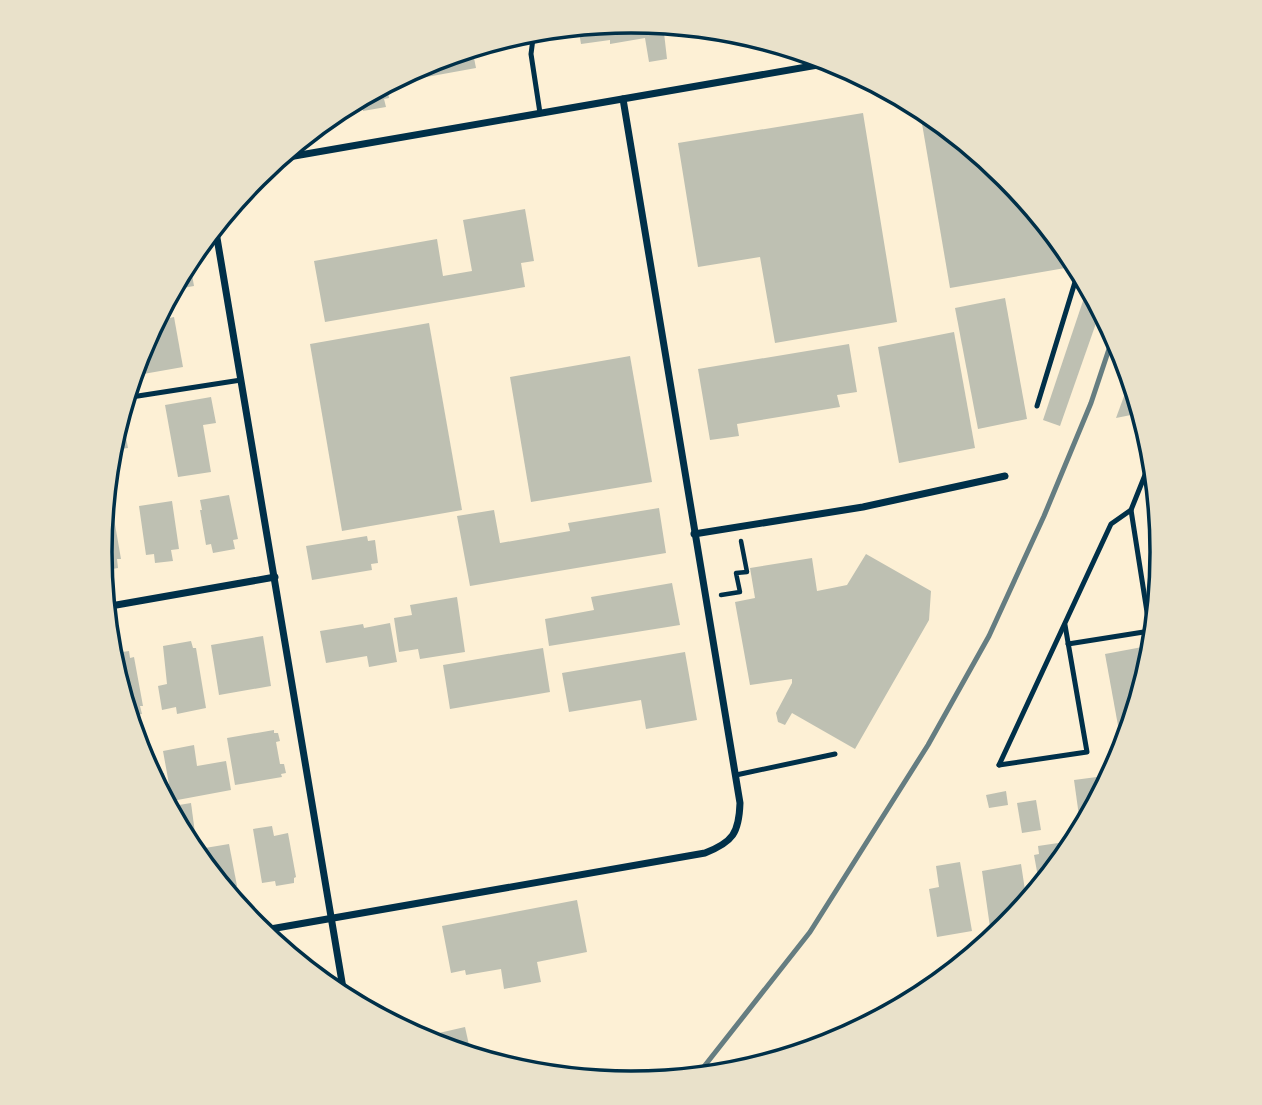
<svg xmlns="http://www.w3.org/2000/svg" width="1262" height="1105" font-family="Signika,sans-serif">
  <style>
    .building { fill: #bec0b2 }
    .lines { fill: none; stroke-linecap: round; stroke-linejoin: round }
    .path { stroke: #003049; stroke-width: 4.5 }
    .service { stroke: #003049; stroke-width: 5 }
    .minor { stroke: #003049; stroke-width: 7 }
    .rail { stroke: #657d81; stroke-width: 5 }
    .rim { fill: none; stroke: #003049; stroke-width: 3.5 }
  </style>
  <rect width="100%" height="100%" fill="#fdf0d5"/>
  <g class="building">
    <path d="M631,21L663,24L667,59L649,62L645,38L610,44V40L581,44L578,26Z"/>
    <path d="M472,48L476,68L388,84L428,61Z"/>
    <path d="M387,83L389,98L384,99L386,107L363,111L362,103L356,104V100Z"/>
    <path d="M919,106L1007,177L1068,251L1071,267L950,288Z"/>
    <path d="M863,113L897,322L775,343L760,257L698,267L678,143Z"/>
    <path d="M525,209L534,261L521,263L525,287L325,322L314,261L437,239L443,276L472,271L463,220Z"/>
    <path d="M189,258L194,286L171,290L175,284Z"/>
    <path d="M1087,289L1091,291L1101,309L1060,426L1043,420Z"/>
    <path d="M1005,298L1027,419L978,429L955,308Z"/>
    <path d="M174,317L183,367L132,376L140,349L155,321Z"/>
    <path d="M429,323L462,510L342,531L310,344Z"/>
    <path d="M954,332L975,448L899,463L878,347Z"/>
    <path d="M849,344L857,392L837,395L840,407L737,424L739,436L710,440L698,369Z"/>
    <path d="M630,356L652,482L531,502L510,377Z"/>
    <path d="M1131,377L1141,413L1116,418Z"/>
    <path d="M211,397L216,423L203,425L211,472L178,477L165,405Z"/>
    <path d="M123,422L128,448L112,450L111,445L117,423Z"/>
    <path d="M229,495L238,539L233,540L235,549L213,553L211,544L206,545L200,510H202L200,500Z"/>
    <path d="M172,501L179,549L171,550L173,561L155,563L154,554L146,555L139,506Z"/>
    <path d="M112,507L121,559H117L118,568L101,571L100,552L104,509Z"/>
    <path d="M659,508L666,553L470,586L457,516L494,510L500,543L570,531L568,523Z"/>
    <path d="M367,536L368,541L375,540L378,563L371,564L372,570L312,580L306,546Z"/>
    <path d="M866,554L931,591L929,620L855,749L792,713L785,725L778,722L776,713L792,683V679L750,685L735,602L755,598L750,568L812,558L817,591L847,585Z"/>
    <path d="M672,583L680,625L549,646L545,619L594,610L591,597Z"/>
    <path d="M457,597L465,652L420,659L418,649L399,652L394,618L412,615L410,605Z"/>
    <path d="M390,623L397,662L369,667L367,656L326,663L320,631L363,624L364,628Z"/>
    <path d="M263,636L271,686L219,695L211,645Z"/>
    <path d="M191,641L193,648H196L206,708L177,714L176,707L162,710L158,686L167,684L163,646Z"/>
    <path d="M1153,645L1152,657L1123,753L1105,654Z"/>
    <path d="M543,648L550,692L450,709L443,665Z"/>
    <path d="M129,651L130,658L134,657L143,706H140L142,714L128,717L109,654Z"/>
    <path d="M685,652L697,720L646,729L641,700L569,712L562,673Z"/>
    <path d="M274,730V733H278L280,741L276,742L280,764H284L286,773L281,774L282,777L235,785L227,738Z"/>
    <path d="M194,745L197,766L226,761L231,790L172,801L163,751Z"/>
    <path d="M164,773L168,800H164L150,774Z"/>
    <path d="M1112,775L1091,814L1079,816L1074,780Z"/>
    <path d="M1006,791L1008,805L989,808L986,795Z"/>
    <path d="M1036,800L1041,830L1022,833L1017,803Z"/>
    <path d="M191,803L195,833L182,835L175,822L173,806Z"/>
    <path d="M272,826L274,836L288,833L296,877L294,878V883L276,886L275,881L262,883L253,829Z"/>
    <path d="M1065,842L1066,849L1069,848L1070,851L1040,888L1034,855L1039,854L1038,846Z"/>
    <path d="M229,844L237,886L222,888L193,850Z"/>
    <path d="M960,862L972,931L937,937L929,889L939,887L936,866Z"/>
    <path d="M1021,864L1027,903L1020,912L1010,914L1011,923L990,927L982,871Z"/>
    <path d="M577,900L587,952L537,962L541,982L504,989L501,969L466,975L465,970L451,973L442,926Z"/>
    <path d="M465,1027L469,1045L448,1050L417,1038Z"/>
  </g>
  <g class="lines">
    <path class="path" d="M721,595L740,592L736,573L747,572L741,541"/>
    <g class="service">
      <path d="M534,31L531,54L540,113"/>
      <path d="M125,398L241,380"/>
      <path d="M1037,406L1079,269"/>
      <path d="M1068,644L1150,631L1131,510"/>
      <path d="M999,765L1111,524L1131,510L1153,455"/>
      <path d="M999,765L1087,752L1065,625"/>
      <path d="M736,775L835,754"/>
    </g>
    <g class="minor">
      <path d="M277,159L835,62"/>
      <path d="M215,226L345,1000"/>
      <path d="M694,534L863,507L1005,476"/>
      <path d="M105,607L275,577"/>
      <path d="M259,931L705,853C733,842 739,833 740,803L623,99"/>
      <path d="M903,1007L918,999"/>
    </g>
    <path class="rail" d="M695,1078L810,932L928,745L989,636L1044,516L1091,403L1114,334"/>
  </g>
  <path d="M0 0H1262V1105H0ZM112 552a519 519 0 1 1 1038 0a519 519 0 1 1-1038 0Z" fill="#e9e1ca" fill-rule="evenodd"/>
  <path class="rim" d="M112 552a519 519 0 1 1 1038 0a519 519 0 1 1-1038 0Z"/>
</svg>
